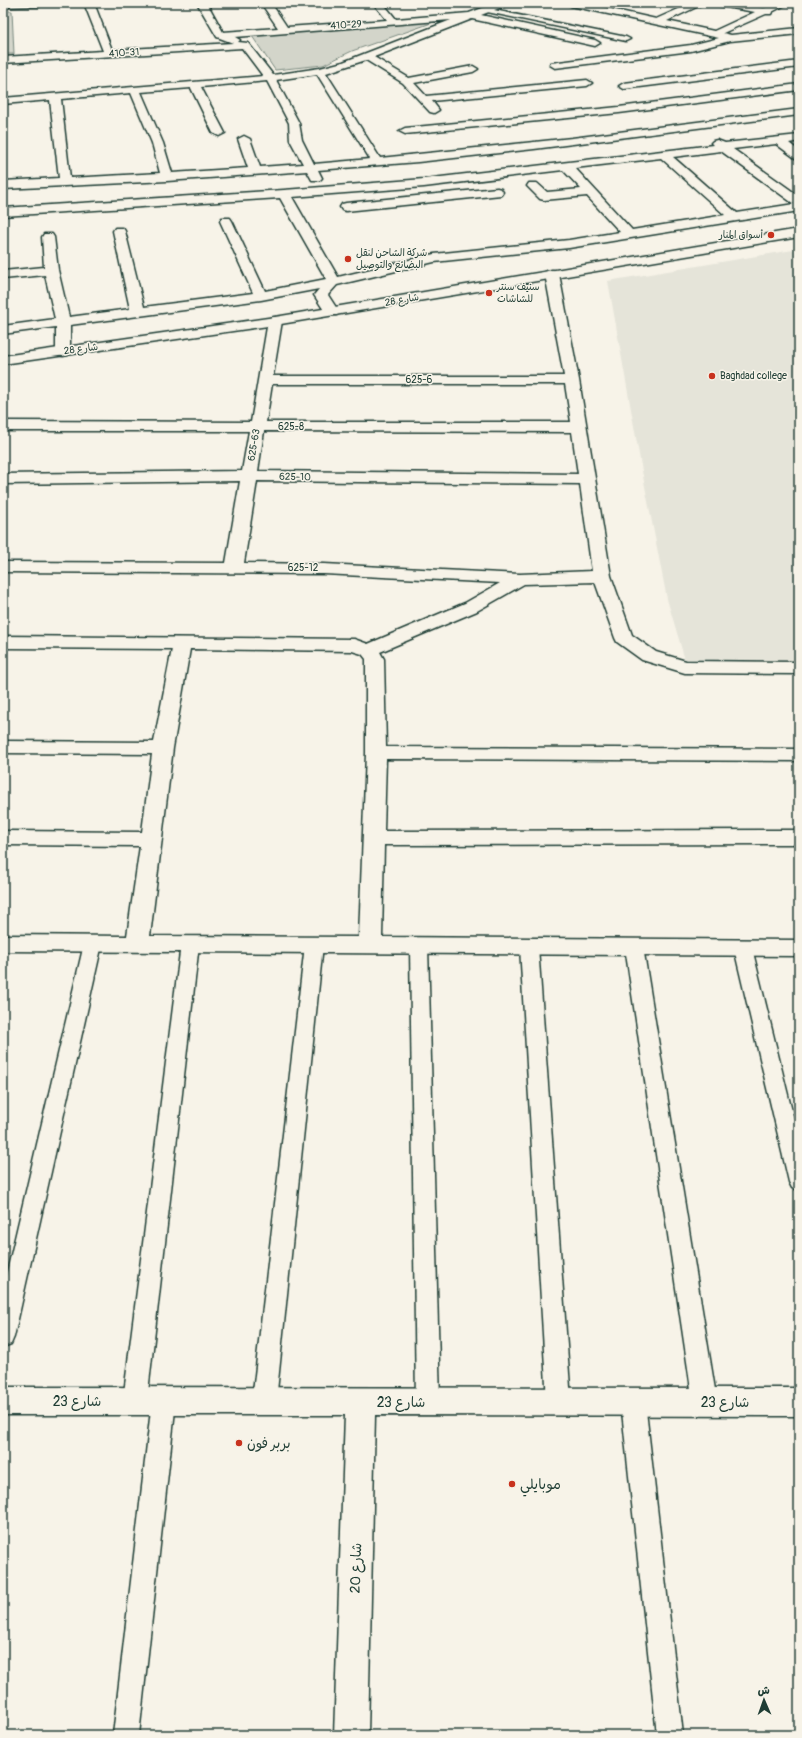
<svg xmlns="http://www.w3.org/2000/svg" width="802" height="1738" font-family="Pangolin,'Playpen Sans Arabic',sans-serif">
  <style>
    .built { fill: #e5e4d9 }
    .green { fill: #d3d5ca; stroke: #79897f }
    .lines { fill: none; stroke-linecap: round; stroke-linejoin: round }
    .lane-casing { stroke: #1f3d34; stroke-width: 3 }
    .street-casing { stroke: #1f3d34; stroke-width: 3 }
    .secondary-casing { stroke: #1f3d34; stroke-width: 3 }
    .lane { fill: #f7f3e8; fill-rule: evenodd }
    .street { fill: #f7f3e8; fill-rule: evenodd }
    .secondary { fill: #f7f3e8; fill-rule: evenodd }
    .poi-dot { fill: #c8321e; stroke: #f7f3e8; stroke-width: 1.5 }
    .labels { text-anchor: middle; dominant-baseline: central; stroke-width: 3; stroke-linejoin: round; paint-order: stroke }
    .far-street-label { font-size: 10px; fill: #1f3d34; stroke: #f7f3e8 }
    .far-poi-label { font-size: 10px; fill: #1f3d34; stroke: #f7f3e8; text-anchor: start }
    .near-street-label { font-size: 14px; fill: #1f3d34; stroke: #f7f3e8 }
    .near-poi-label { font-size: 14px; fill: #1f3d34; stroke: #f7f3e8; text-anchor: start }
  </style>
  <rect width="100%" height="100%" fill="#f7f3e8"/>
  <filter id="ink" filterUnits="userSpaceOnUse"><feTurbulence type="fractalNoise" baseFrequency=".025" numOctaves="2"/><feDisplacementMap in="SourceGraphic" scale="8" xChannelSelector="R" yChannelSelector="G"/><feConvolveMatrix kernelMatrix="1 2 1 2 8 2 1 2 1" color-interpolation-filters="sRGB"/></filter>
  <g filter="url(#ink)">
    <path class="built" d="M799,249V661L685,660L667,599L642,471L608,281Z"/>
    <g class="green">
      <path d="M3,11H12L14,54H3Z"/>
      <path d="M437,21L352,51L323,65L275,70L252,36Z"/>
    </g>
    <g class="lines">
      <defs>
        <g id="lane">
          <path d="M484,8L626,37L630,39L626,41L487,12L483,10Z"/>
          <path d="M93,938L99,940L102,944L14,1337L11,1344L3,1347V1289L84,944L87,940Z"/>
          <path d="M190,938L196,940L199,944L147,1401L143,1408L135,1411L127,1408L123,1401L181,944L184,940Z"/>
          <path d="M314,939L320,941L323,945L276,1401L272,1408L264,1411L256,1408L252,1401L305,945L308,941Z"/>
          <path d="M419,940L425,942L428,946L440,1402L436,1409L428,1412L420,1409L416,1402L410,946L413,942Z"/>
          <path d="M529,941L535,943L538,947L571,1401L567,1408L559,1411L551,1408L547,1401L520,947L523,943Z"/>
          <path d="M634,941L640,943L643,947L717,1402L713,1409L705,1412L697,1409L693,1402L625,947L628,943Z"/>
          <path d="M743,942L749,944L752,948L799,1140V1190L792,1188L789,1182L734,948L737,944Z"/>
          <path d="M164,1391L172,1394L176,1401L139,1735H113L152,1401L156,1394Z"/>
          <path d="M633,1392L641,1395L645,1402L683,1735H657L621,1402L625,1395Z"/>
        </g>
        <g id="street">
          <path d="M3,3H45L40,6L3,7Z"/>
          <path d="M84,3H94L112,50L233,43L217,37L197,3H207L223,32L278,28L261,3H271L287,27L387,20L373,3H383L396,19L469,13L496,3H509L507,5L481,15L595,40L600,43L595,46L472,19L374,57L409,78L473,66L478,69L473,72L414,83L426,96L587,80L592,83L587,86L432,101L439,110L434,113L430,112L403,83L366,60L326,73L380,158L572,138L799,109V115L534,149L418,162L318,170L322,178L320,180H312L307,171L167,181L3,189V181L59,178L50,100L3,104V98L263,76L242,48L3,63V57L103,51ZM451,20L343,62L320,68L273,75L248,43L238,42L240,40L235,37ZM317,74L370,159L314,164L302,140L299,123L276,80ZM267,81L289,123L290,140L303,164L260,167L250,139L244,136L238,139L248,168L172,173L163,143L141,92L191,88L213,133L219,136L225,133L201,87ZM131,93L152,143L160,173L70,178L61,99Z"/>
          <path d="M566,3H584L656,19L692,3H705L667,21L714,31L755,12L720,6L715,3H735L764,8L776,3H789L772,12L771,14H766L723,33L731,35L799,28V34L730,41L691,51L555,68L550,65L551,63L691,45L719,38L571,6Z"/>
          <path d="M799,61V67L624,89L619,86L624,83Z"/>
          <path d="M799,84V90L619,113L405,134L399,131L405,128L619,107Z"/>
          <path d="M799,135V141L789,143L799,151V159L795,158L776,144L733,149L799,196V211L569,248L434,262L337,285L328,295L339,312L337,315H327L314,295L319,289L261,300L70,325V352L68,355L63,356L58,355L56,352V327L3,334V326L55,319L45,275L3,279V271L44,267L42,237L44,234H52L54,237L58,270L69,317L130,309L113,231L115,228H123L125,231L144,307L253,293L220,221L222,218H230L232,221L265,291L326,279L280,198L3,216V208L284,190L424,179L713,145L711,143L713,141L717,140L725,143ZM721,151L794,204L737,213L673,157ZM661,158L725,215L632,230L575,168ZM563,170L581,189L547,192L537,183H529L527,186L540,199L544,200L587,196L620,232L569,240L434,254L338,277L292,197L424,187Z"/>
          <path d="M497,188L501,189L503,192L501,195L346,211L342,210L340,207L342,204L346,203Z"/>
          <path d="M552,270L557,271L559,274L579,380L611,576L632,635L656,652L686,661L799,662V674L685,673L642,660L617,642L615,638L595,582L524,584L477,611L380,652L384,659L386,747L799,749V761L386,759L384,831L799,830V844L384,845L382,937L799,940V956L3,951V935L127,936L140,846L3,845V831L142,832L152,754L3,753V741L154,742L172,649L3,648V636L354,639L368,644L465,603L500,583L324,574L3,572V562L226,563L240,481L3,484V474L242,471L249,431H3V421L251,422L268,321L270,318L275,317L280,318L282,321L273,376H564L545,274L547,271ZM272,384H565L571,422H266ZM264,431L572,432L578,474L258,471ZM257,481L580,484L592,571L520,574L324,564L244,563ZM190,649L352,651L362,654L366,659V753L359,937L150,936L173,748Z"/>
        </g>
        <g id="secondary">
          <path d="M799,229V237L275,325L3,364V356L275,317Z"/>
          <path d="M3,1387L799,1388V1416L375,1415L368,1735H334L345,1415H3Z"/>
        </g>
      </defs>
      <use href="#lane" class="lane-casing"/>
      <use href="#street" class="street-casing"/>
      <use href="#secondary" class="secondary-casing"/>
      <use href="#lane" class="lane"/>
      <use href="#street" class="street"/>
      <use href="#secondary" class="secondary"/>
    </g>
  </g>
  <g class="poi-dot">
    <circle cx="771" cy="235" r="4"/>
    <circle cx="348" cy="259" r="4"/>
    <circle cx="489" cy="293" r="4"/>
    <circle cx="712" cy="376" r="4"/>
    <circle cx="239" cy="1443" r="4"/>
    <circle cx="512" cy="1484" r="4"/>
  </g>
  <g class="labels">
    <g class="far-street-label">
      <text transform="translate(346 25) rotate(-4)">410-29</text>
      <text transform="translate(124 53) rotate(-4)">410-31</text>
      <text transform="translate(402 300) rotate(-10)">شارع 28</text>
      <text transform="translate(81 349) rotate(-8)">شارع 28</text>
      <text x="419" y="380">625-6</text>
      <text x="291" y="427">625-8</text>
      <text transform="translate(254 445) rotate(-80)">625-63</text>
      <text transform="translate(295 477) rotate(1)">625-10</text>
      <text x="303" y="568">625-12</text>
    </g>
    <g class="far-poi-label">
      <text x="763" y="235" text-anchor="end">أسواق المنار</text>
      <text x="356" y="253">شركة الشاحن لنقل<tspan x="356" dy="12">البضائع والتوصيل</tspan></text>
      <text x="497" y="287">سنيف سنتر<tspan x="497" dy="12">للشاشات</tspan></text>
      <text x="720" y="376">Baghdad college</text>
    </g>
    <g class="near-street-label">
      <text x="77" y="1401">شارع 23</text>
      <text x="401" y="1402">شارع 23</text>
      <text x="725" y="1402">شارع 23</text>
      <text transform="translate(356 1568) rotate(-88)">شارع 20</text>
    </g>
    <g class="near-poi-label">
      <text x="247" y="1443">بربر فون</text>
      <text x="520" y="1484">موبايلي</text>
    </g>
  </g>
  <rect width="802" height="1738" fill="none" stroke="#f7f3e8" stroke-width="16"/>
  <rect x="8" y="8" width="786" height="1722" fill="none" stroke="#1f3d34" stroke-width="1.5" filter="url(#ink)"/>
  <g transform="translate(764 1700) rotate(358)" stroke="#f7f3e8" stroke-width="3" paint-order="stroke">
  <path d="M0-3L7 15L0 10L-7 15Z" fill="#1f3d34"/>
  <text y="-6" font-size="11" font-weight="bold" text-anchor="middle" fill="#1f3d34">ش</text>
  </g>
</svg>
